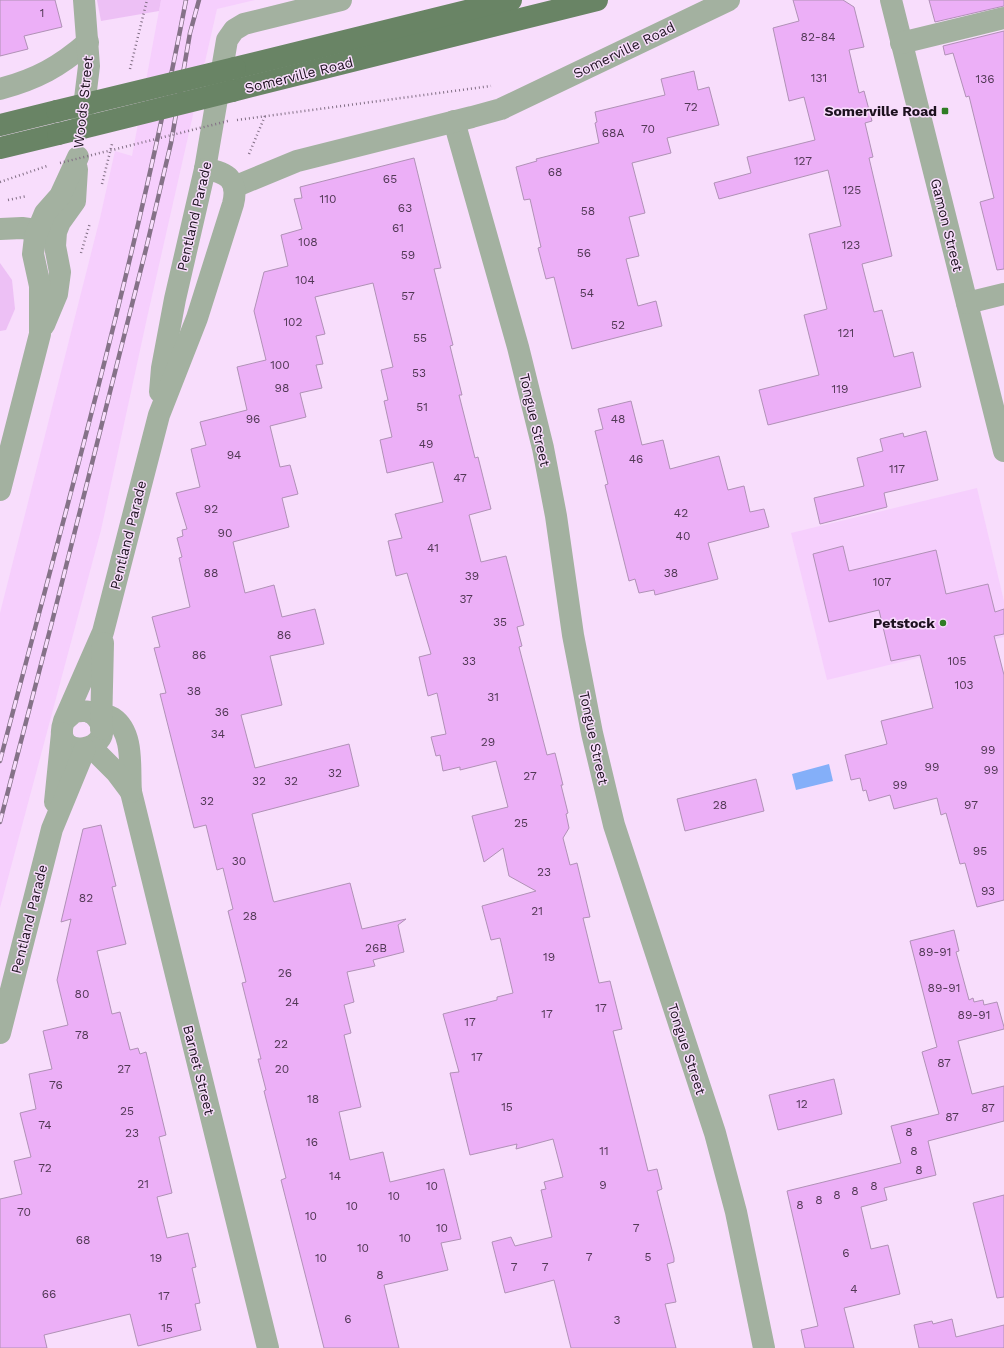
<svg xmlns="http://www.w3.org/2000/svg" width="1004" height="1348" font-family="'Work Sans',sans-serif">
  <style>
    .built { fill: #f6cffd }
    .green { fill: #edc0f5 }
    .water { fill: #84aff9 }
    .building { fill: #ecaff7; stroke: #b091b6 }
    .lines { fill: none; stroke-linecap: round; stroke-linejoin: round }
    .path { stroke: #826f85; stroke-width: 2.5; stroke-dasharray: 1 3; stroke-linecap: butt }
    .minor { stroke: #a3b1a0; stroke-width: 22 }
    .major { stroke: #698465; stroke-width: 22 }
    .rail-casing { stroke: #857288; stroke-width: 4.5 }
    .rail { stroke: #f8ddfc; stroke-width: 3; stroke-dasharray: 9; stroke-linecap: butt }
    .path-bridge { stroke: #826f85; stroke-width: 2.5; stroke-dasharray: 1 3; stroke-linecap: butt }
    .major-bridge { stroke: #698465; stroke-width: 22 }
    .poi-dot { fill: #2f7c24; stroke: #f8ddfc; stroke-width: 1.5 }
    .labels { text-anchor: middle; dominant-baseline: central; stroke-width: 3; stroke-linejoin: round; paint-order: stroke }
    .number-label { font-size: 12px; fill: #513855 }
    .street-label { font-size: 14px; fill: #1d111f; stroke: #f8ddfc }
    .poi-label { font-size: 14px; font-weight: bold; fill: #1d111f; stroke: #f8ddfc; text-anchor: end }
  </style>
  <rect width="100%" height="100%" fill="#f8ddfc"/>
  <g class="built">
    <path d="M161,0H255L217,9L147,318L101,530L0,908V613L100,218L115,151L132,156Z"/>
    <path d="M977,488L1004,601V637L827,680L791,533Z"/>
  </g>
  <g class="green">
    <path d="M97,0H161L159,11L101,21Z"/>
    <path d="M0,263L12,280L15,309L6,330L0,331Z"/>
  </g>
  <path class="water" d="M829,764L833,781L796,790L792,774Z"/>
  <g class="building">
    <path d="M0,0H55L62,27L24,36L28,49L0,56Z"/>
    <path d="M793,0H843L854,7L864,47L849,50L859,93L864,91L872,121L865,123L873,157L869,158L892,256L862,264L874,312L882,310L894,357L913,352L921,387L768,425L759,390L819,375L804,315L827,309L809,234L841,226L828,170L719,199L714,183L751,173L747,157L815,140L804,97L789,101L773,28L799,21Z"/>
    <path d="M929,0H1004V6L935,22Z"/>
    <path d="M1004,31V269L997,270L980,202L994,198L969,96L966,97L953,53L945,55L943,46Z"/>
    <path d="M694,71L698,90L709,87L719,125L667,138L671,153L632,163L645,213L629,217L639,256L626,259L638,306L656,301L662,326L572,349L554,277L546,279L538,248L541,247L530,199L524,200L516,167L537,161L536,159L599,143L595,123L597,122L595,112L665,95L661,79Z"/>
    <path d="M414,158L441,268L434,269L453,345L450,346L462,395H459L475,458L478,457L491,509L469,515L481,562L506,556L524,625L517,627L522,646L519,647L547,755L555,753L563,785H561L568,813L566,814L569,828L563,838L570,865L577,863L590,917L583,918L599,983L610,981L622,1029L613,1031L648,1171L657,1169L662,1189L657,1191L674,1258V1262L667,1264L676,1302L665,1304L676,1348H571L554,1280L505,1293L492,1242L511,1237L515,1246L552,1237L541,1190L546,1189L544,1182L563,1177L553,1139L516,1149L517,1144L470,1155L450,1073L459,1072L443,1014L497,1000V997L513,993L500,938L491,940L482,906L536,891L509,876L503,848L484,862L472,816L508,807L496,761L460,770V767L443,771L440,755L436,756L431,737L446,734L437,693L428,696L419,657L431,654L407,573L396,576L388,541L402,538L395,514L443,502L433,462L387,473L380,440L392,437L384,401L388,400L381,370L393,367L373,283L315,297L325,334L316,336L323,364L316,365L322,388L300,393L306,417L270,426L280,467L290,465L298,494L282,498L289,527L233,542L245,593L274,585L282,617L315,609L324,644L270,656L282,705L241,715L255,768L349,744L359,786L252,814L273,900L274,902L350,883L362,929L406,919L398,925L404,952L373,960L375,966L347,972L354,1002L344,1005L351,1033L344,1035L361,1107L339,1112L350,1160L383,1152L390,1182L444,1169L461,1239L441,1243L448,1270L384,1285L399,1348H324L281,1180L286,1178L264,1091L266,1090L258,1059H261L242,983L246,982L228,911L233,909L223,868L217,870L206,825L194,828L160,694L166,693L154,648L160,647L152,617L190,607L179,558L182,557L177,538L183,536L182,530L187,529L176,493L200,487L191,449L206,445L200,422L247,410L237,367L266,360L254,311L264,272L288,266L281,235L302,229L294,199L302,198L300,187Z"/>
    <path d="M631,401L642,445L663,440L670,469L719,456L728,490L744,486L750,512L764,509L769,527L708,543L718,579L655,595L654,590L639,593L635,579L629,581L605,485L608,484L595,431L603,429L598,409Z"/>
    <path d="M926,431L938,480L884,493L887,507L820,524L814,498L864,486L857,458L883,451L880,439L903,433L904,437Z"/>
    <path d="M843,546L849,571L936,550L946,594L988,584L995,612L1004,609V634L994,636L1004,675V900L977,907L965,863L960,864L946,813L941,815L937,798L894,809L890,795L869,801L866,790L863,791L860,778L851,780L845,755L887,744L881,721L933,708L920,655L891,661L879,610L829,622L813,554Z"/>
    <path d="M756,779L764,811L685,831L677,799Z"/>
    <path d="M101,825L116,886L112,887L126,944L97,951L112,1014L120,1012L130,1050L138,1048L140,1054L146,1052L166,1135L159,1137L172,1193L157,1197L167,1238L188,1233L196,1267L192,1268L200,1303L195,1304L201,1330L138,1346L130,1314L44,1335L47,1348H0V1199L22,1194L14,1161L31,1157L20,1113L36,1109L29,1074L52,1069L43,1031L68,1025L57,980L71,919L61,922L83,829Z"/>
    <path d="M954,930L959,951L956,952L969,1000L973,998L974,1002L983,1000L984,1005L997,1002L1004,1027V1029L958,1041L972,1094L1004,1086V1121L928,1141L936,1175L884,1188L887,1200L861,1207L871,1249L888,1245L900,1294L844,1308L854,1348H805L801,1330L818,1326L787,1191L901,1163L891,1126L939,1114L922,1052L937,1047L910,941Z"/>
    <path d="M834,1079L842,1114L778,1130L769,1095Z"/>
    <path d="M1004,1195V1297L997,1298L973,1203Z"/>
    <path d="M952,1319L956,1337L1004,1325V1348H919L914,1325L932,1321L933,1324Z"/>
  </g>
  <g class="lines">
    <g class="path">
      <path d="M130,69L147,0"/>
      <path d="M237,120L491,86"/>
      <path d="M249,154L265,116"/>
      <path d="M0,182L47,166"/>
      <path d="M102,184L112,144"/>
      <path d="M8,200L27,196"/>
      <path d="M81,253L90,223"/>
    </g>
    <g class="minor">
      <path d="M891,0L1004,451"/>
      <path d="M901,43L1004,18"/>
      <path d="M0,89C37,79 59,67 88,42"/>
      <path d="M454,121L518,347L543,448L556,516L573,635L592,733L614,825L715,1133L736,1212L764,1348"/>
      <path d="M82,123L89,66L84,0"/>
      <path d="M234,187L297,161L472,117L501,109L729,0"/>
      <path d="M0,229L22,228L51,232"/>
      <path d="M967,303L1004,294"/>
      <path d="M44,325L57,294L60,272L55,246L56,232L60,222L75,201L77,169"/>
      <path d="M160,392L162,368L175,299L205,169L227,40L234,30L244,24L341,0"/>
      <path d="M0,490L40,334V286L33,254L35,237L45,213L60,196L78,157"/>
      <path d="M89,712C96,713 106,714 113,718C135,733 129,770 131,792L268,1348"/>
      <path d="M64,721L74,712C83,710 91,710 97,718C122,750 49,765 64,721L103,632L159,415L197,318L233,204C239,180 227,172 205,169"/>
      <path d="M101,729L103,643"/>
      <path d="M91,747L116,772L131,792"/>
      <path d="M55,802L62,733"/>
      <path d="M0,1033L52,829L85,749"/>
    </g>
    <g class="major">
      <path d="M235,68L511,0"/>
      <path d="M232,91L597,0"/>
      <path d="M0,125L57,111"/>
      <path d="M0,148L58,134"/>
    </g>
    <defs>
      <g id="rail">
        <path d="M0,761C66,509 137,257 186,0"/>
        <path d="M0,822L52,622L146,249L171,143L190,33L199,0"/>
      </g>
    </defs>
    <use href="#rail" class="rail-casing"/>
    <use href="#rail" class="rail"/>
    <path class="path-bridge" d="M60,163L228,121"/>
    <g class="major-bridge">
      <path d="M57,111L235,68"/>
      <path d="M58,134L232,91"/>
    </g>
  </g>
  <g class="poi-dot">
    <rect x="941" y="107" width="8" height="8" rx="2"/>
    <circle cx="943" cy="623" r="4"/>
  </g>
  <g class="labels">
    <g class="number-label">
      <text x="42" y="13">1</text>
      <text x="818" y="37">82-84</text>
      <text x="819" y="78">131</text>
      <text x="985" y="79">136</text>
      <text x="691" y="107">72</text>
      <text x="648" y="129">70</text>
      <text x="613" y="133">68A</text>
      <text x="803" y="161">127</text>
      <text x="555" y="172">68</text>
      <text x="390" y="179">65</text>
      <text x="852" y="190">125</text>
      <text x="328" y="199">110</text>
      <text x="405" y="208">63</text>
      <text x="588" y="211">58</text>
      <text x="398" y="228">61</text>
      <text x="308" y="242">108</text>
      <text x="851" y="245">123</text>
      <text x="584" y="253">56</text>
      <text x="408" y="255">59</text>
      <text x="305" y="280">104</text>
      <text x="587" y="293">54</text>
      <text x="408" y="296">57</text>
      <text x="293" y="322">102</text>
      <text x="618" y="325">52</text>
      <text x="846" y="333">121</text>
      <text x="420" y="338">55</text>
      <text x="280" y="365">100</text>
      <text x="419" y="373">53</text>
      <text x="282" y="388">98</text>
      <text x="840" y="389">119</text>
      <text x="422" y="407">51</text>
      <text x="253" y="419">96</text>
      <text x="618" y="419">48</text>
      <text x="426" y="444">49</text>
      <text x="234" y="455">94</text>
      <text x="636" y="459">46</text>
      <text x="897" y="469">117</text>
      <text x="460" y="478">47</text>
      <text x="211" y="509">92</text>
      <text x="681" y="513">42</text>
      <text x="225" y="533">90</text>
      <text x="683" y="536">40</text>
      <text x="433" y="548">41</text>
      <text x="211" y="573">88</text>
      <text x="671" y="573">38</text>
      <text x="472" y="576">39</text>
      <text x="882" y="582">107</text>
      <text x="466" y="599">37</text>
      <text x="500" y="622">35</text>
      <text x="284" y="635">86</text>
      <text x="199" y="655">86</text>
      <text x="469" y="661">33</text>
      <text x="957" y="661">105</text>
      <text x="964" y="685">103</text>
      <text x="194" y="691">38</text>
      <text x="493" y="697">31</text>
      <text x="222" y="712">36</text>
      <text x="218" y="734">34</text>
      <text x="488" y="742">29</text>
      <text x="988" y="750">99</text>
      <text x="932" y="767">99</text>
      <text x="991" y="770">99</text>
      <text x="335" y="773">32</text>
      <text x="530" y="776">27</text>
      <text x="259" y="781">32</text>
      <text x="291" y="781">32</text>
      <text x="900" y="785">99</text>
      <text x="207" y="801">32</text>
      <text x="720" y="805">28</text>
      <text x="971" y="805">97</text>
      <text x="521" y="823">25</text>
      <text x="980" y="851">95</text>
      <text x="239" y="861">30</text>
      <text x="544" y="872">23</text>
      <text x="988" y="891">93</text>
      <text x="86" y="898">82</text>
      <text x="537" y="911">21</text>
      <text x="250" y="916">28</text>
      <text x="376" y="948">26B</text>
      <text x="935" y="952">89-91</text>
      <text x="549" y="957">19</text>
      <text x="285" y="973">26</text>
      <text x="944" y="988">89-91</text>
      <text x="82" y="994">80</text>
      <text x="292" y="1002">24</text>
      <text x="601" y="1008">17</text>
      <text x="547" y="1014">17</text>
      <text x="974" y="1015">89-91</text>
      <text x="470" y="1022">17</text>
      <text x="82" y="1035">78</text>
      <text x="281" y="1044">22</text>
      <text x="477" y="1057">17</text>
      <text x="944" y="1063">87</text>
      <text x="124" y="1069">27</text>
      <text x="282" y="1069">20</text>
      <text x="56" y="1085">76</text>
      <text x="313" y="1099">18</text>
      <text x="802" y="1104">12</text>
      <text x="507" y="1107">15</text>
      <text x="988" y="1108">87</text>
      <text x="127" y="1111">25</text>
      <text x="952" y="1117">87</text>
      <text x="45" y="1125">74</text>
      <text x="909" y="1132">8</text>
      <text x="132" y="1133">23</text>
      <text x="312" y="1142">16</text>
      <text x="604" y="1151">11</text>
      <text x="914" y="1151">8</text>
      <text x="45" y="1168">72</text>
      <text x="919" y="1170">8</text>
      <text x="335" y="1176">14</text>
      <text x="143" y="1184">21</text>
      <text x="603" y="1185">9</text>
      <text x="432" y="1186">10</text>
      <text x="874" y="1186">8</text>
      <text x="855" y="1191">8</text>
      <text x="837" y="1195">8</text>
      <text x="394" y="1196">10</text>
      <text x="819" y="1200">8</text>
      <text x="800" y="1205">8</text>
      <text x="352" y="1206">10</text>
      <text x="24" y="1212">70</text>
      <text x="311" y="1216">10</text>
      <text x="442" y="1228">10</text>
      <text x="636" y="1228">7</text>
      <text x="405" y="1238">10</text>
      <text x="83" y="1240">68</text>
      <text x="363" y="1248">10</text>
      <text x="846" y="1253">6</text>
      <text x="589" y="1257">7</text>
      <text x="648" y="1257">5</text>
      <text x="156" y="1258">19</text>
      <text x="321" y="1258">10</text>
      <text x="514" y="1267">7</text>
      <text x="545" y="1267">7</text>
      <text x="380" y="1275">8</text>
      <text x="854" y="1289">4</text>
      <text x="49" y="1294">66</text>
      <text x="164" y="1296">17</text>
      <text x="348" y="1319">6</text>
      <text x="617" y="1320">3</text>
      <text x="167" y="1328">15</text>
    </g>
    <g class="street-label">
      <text transform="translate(624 50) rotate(-26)">Somerville Road</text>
      <text transform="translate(299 75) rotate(-14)">Somerville Road</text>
      <text transform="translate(83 102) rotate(-84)">Woods Street</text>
      <text transform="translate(194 216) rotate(-77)">Pentland Parade</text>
      <text transform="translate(947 225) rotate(76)">Gamon Street</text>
      <text transform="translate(535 420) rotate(77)">Tongue Street</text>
      <text transform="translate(128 535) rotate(-76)">Pentland Parade</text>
      <text transform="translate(594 738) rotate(78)">Tongue Street</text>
      <text transform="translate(29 919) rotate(-76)">Pentland Parade</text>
      <text transform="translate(687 1049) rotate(72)">Tongue Street</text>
      <text transform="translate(199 1070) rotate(76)">Barnet Street</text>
    </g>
    <g class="poi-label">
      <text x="937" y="111">Somerville Road</text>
      <text x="935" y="623">Petstock</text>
    </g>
  </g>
</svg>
